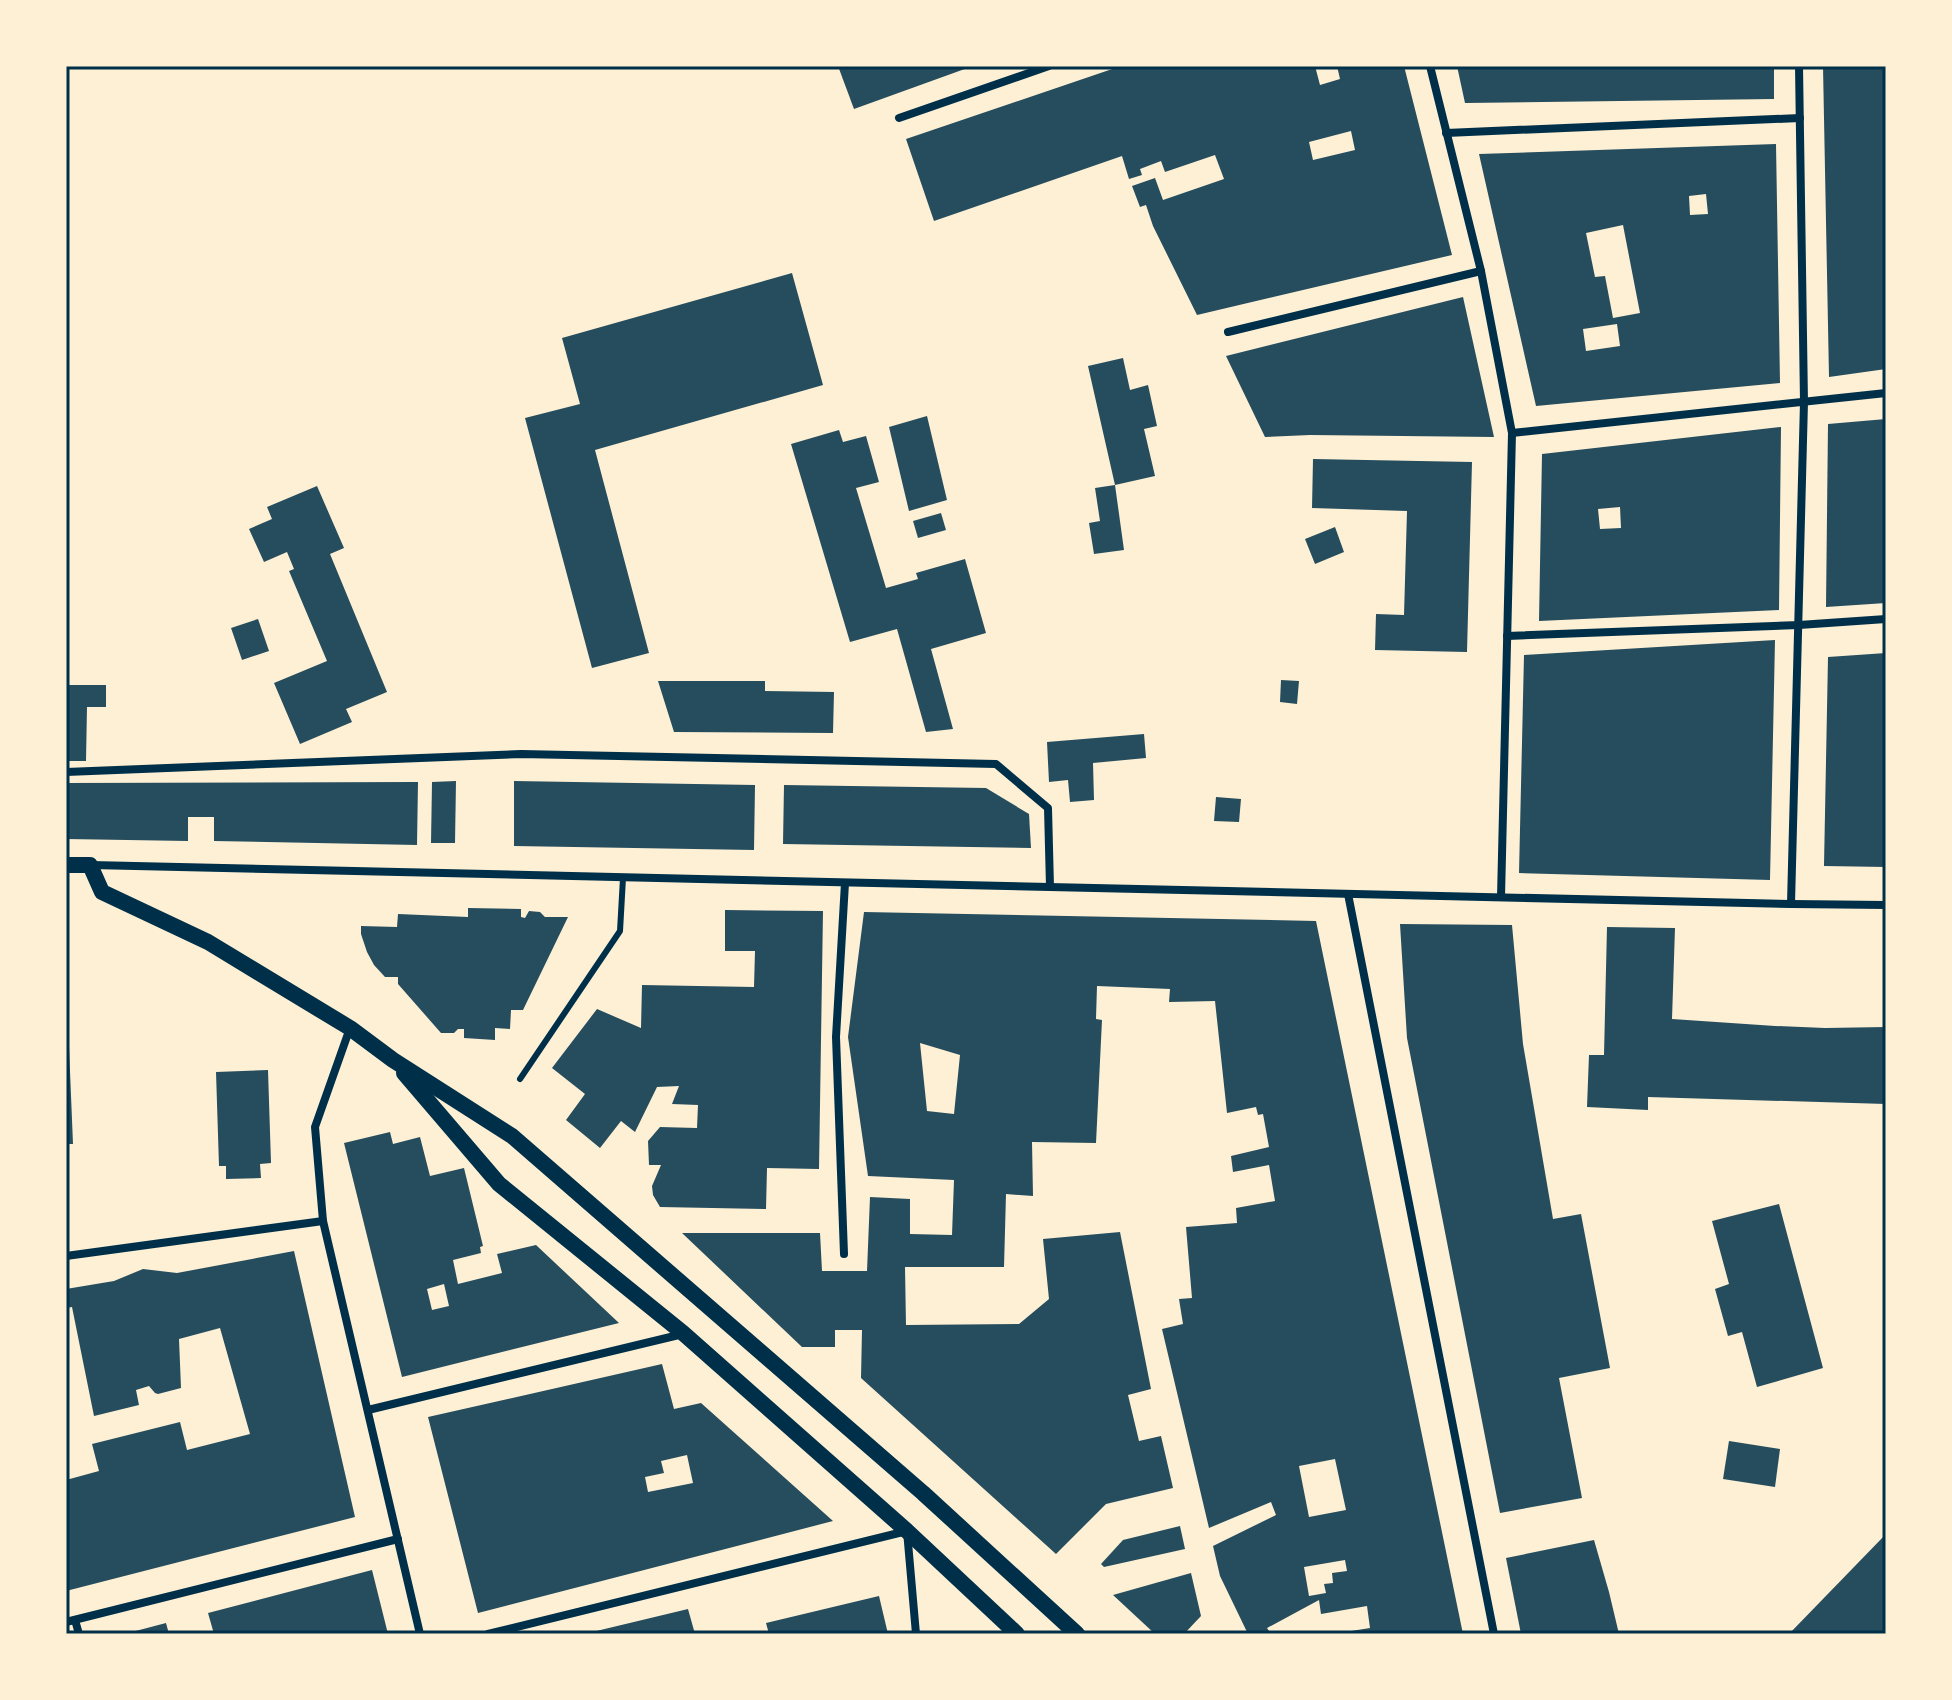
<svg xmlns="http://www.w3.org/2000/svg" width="1952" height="1700" font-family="'Varela Round',sans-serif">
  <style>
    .building { fill: #264d5e; fill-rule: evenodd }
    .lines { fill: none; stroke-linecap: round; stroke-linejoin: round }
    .service { stroke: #003049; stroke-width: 6 }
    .minor { stroke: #003049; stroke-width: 8 }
    .secondary { stroke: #003049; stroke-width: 16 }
    .neatline { fill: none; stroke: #003049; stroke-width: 3 }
  </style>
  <rect width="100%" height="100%" fill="#fdf0d5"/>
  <g class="building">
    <path d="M838,66H973L854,109Z"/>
    <path d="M1121,66H1315L1320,85L1340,79L1337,66H1404L1452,255L1197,315L1153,226L1146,205L1140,207L1132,186L1155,178L1163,200L1224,179L1215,155L1165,172L1161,161L1140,169L1142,175L1129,179L1122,156L934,221L906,139ZM1351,131L1355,150L1313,160L1309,142Z"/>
    <path d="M1457,66H1774V99L1465,103Z"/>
    <path d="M1823,66H1886V369L1829,377Z"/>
    <path d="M1776,144L1780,383L1536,406L1479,154ZM1706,194L1708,214L1690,215L1689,196ZM1623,225L1640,313L1613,318L1605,276L1595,277L1586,233ZM1617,324L1620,346L1586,351L1583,329Z"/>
    <path d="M792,273L823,385L595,450L649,653L592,668L525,418L580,404L562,338Z"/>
    <path d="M1463,297L1494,437L1310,435L1265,437L1226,356Z"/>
    <path d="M1123,358L1130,390L1148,385L1157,426L1144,429L1155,476L1115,485L1088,366Z"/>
    <path d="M927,416L947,500L909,511L889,427Z"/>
    <path d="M1886,419V603L1826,607L1828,424Z"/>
    <path d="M1781,427L1779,610L1539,621L1542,454ZM1620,507L1621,528L1600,529L1598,509Z"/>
    <path d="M839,430L843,442L866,436L879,482L856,488L886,588L918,579L916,573L965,559L986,633L931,649L953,729L926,732L897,629L850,642L791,444Z"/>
    <path d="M1313,459L1472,462L1467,652L1375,650L1376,614L1404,615L1407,511L1312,508Z"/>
    <path d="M1115,485L1124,550L1094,554L1089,523L1100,521L1095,488Z"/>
    <path d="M317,486L344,548L330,554L387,692L346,709L352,722L300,744L274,683L327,661L289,571L294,569L287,552L264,562L249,529L272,519L267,507Z"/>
    <path d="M941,513L946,530L918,538L913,521Z"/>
    <path d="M1335,527L1344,552L1315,564L1305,539Z"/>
    <path d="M258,619L269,651L242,660L231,628Z"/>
    <path d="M1775,640L1770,880L1519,873L1524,655Z"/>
    <path d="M1886,653V867L1824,866L1828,657Z"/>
    <path d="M1281,680L1299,681L1297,704L1280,702Z"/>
    <path d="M658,681H765V691L834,692L833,733L674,732Z"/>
    <path d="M66,685H106V707H87L86,761H66Z"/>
    <path d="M1144,734L1146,758L1093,763L1094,800L1070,802L1068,780L1049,782L1047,742Z"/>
    <path d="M456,781L455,843H431L432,782Z"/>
    <path d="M514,781L755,785L754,850L514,846Z"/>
    <path d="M418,782L417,845L214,841V817H188V841L66,839V783Z"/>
    <path d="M784,785L986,788L1029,814L1031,848L783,844Z"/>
    <path d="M1216,797L1241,799L1239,822L1214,821Z"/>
    <path d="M468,908L521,909V917L525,918L529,911L540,912L545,917H568L523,1010H511L510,1029L495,1028V1040L464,1038V1029H458L454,1033H441L398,984V977H385L374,965L367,952L361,934V926L397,927L398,914L468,917Z"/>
    <path d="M725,910L823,911L819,1169L767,1168L766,1209L660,1207L653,1195L652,1186L661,1165H649L648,1141L660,1127L697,1128L698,1105L672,1104L679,1086L657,1087L635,1132L621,1121L600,1148L566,1120L585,1094L552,1068L597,1009L641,1028L642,985L754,987L755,951H725Z"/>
    <path d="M864,912L1316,921L1463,1634H1345V1632L1370,1628L1367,1606L1321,1614L1319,1600L1267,1628L1271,1634H1248L1220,1576L1213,1546L1276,1515L1271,1502L1209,1528L1162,1329L1183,1324L1179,1299L1192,1298L1186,1227L1237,1223L1236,1208L1275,1201L1269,1165L1233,1172L1231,1156L1269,1147L1263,1114L1258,1115L1256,1107L1227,1113L1215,1001L1169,1002L1170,989L1097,986L1096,1019L1102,1020L1096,1143L1032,1142L1033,1196L1006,1194L1004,1267H905L906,1325L1019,1324L1049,1299L1043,1239L1120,1232L1151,1389L1128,1395L1139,1441L1161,1436L1173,1488L1106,1504L1056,1554L861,1378L862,1330H835V1347H802L682,1233H820L822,1271H867L870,1197L910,1199V1234L952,1235L954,1180L868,1176L848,1037ZM920,1043L960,1055L954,1114L927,1111ZM1335,1459L1346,1510L1309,1517L1299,1466ZM1345,1560L1347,1571L1332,1573L1333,1583L1324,1584L1326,1593L1309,1596L1304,1567Z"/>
    <path d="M1400,924L1512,925L1523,1044L1553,1219L1581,1214L1610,1368L1559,1378L1582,1498L1500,1513L1407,1038Z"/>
    <path d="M1607,927L1675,928L1672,1019L1775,1026L1825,1028L1886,1027V1104L1648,1097V1110L1587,1107L1589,1055H1604Z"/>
    <path d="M66,1047H69L73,1144H66Z"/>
    <path d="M268,1070L271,1163L260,1164L261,1178L226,1179V1166H219L216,1072Z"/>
    <path d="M390,1132L393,1144L420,1137L430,1176L464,1168L483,1246L480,1247L481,1253L453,1260L458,1284L502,1273L497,1254L536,1245L619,1323L402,1377L344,1143ZM444,1284L449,1306L432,1310L427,1289Z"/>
    <path d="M1779,1204L1823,1368L1757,1387L1742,1332L1728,1336L1715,1289L1729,1284L1712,1221Z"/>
    <path d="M294,1251L355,1517L66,1591V1480L99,1471L92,1444L180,1422L187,1450L250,1434L220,1328L179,1339L181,1388L158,1394L155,1393L149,1386L136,1390L139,1405L94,1416L72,1307L66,1308V1289L114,1281L143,1269L177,1273Z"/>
    <path d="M662,1364L674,1409L701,1403L833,1521L478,1613L428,1417ZM687,1455L693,1483L648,1492L645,1477L664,1473L661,1461Z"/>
    <path d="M1729,1441L1780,1449L1775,1487L1723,1479Z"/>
    <path d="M1180,1526L1185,1549L1104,1567L1101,1564L1123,1540Z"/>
    <path d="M1886,1534V1632L1884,1634H1789Z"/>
    <path d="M1594,1540L1609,1592L1619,1634H1521L1506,1558Z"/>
    <path d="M372,1570L388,1634H214L208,1613Z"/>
    <path d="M1191,1573L1201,1616L1184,1634H1155L1113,1595Z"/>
    <path d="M879,1596L888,1634H769L766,1623Z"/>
    <path d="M688,1609L695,1634H588V1633Z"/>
    <path d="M166,1623L169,1634H128V1633Z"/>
  </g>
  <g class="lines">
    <path class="service" d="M520,1079L620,931L623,878"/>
    <g class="minor">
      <path d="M1430,66L1481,271L1512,433L1501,897"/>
      <path d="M899,118L1049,66"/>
      <path d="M1446,133L1800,118"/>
      <path d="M1228,332L1481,271"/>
      <path d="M1512,433L1886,393"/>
      <path d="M1507,636L1799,625L1886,619"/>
      <path d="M66,772L521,754L996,764L1048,808L1050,887"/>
      <path d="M91,865L1791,904L1886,905"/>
      <path d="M1348,894L1494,1634"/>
      <path d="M1791,904L1804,402L1799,66"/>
      <path d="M350,1028L315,1127L323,1221L420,1634"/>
      <path d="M844,1254L836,1037L845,883"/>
      <path d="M66,1256L323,1221"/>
      <path d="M368,1410L683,1334"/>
      <path d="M75,1620L79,1634"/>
      <path d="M66,1622L398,1539"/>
      <path d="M488,1634L907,1531L916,1634"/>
    </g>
    <g class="secondary">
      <path d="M66,865H90L102,892L208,942L350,1028L393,1060L512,1136L923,1493L1077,1634"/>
      <path d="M404,1073L499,1184L683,1333L907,1531L1017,1634"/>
    </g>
  </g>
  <rect width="1952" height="1700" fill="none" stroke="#fdf0d5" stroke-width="136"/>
  <rect x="68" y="68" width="1816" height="1564" class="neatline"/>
</svg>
